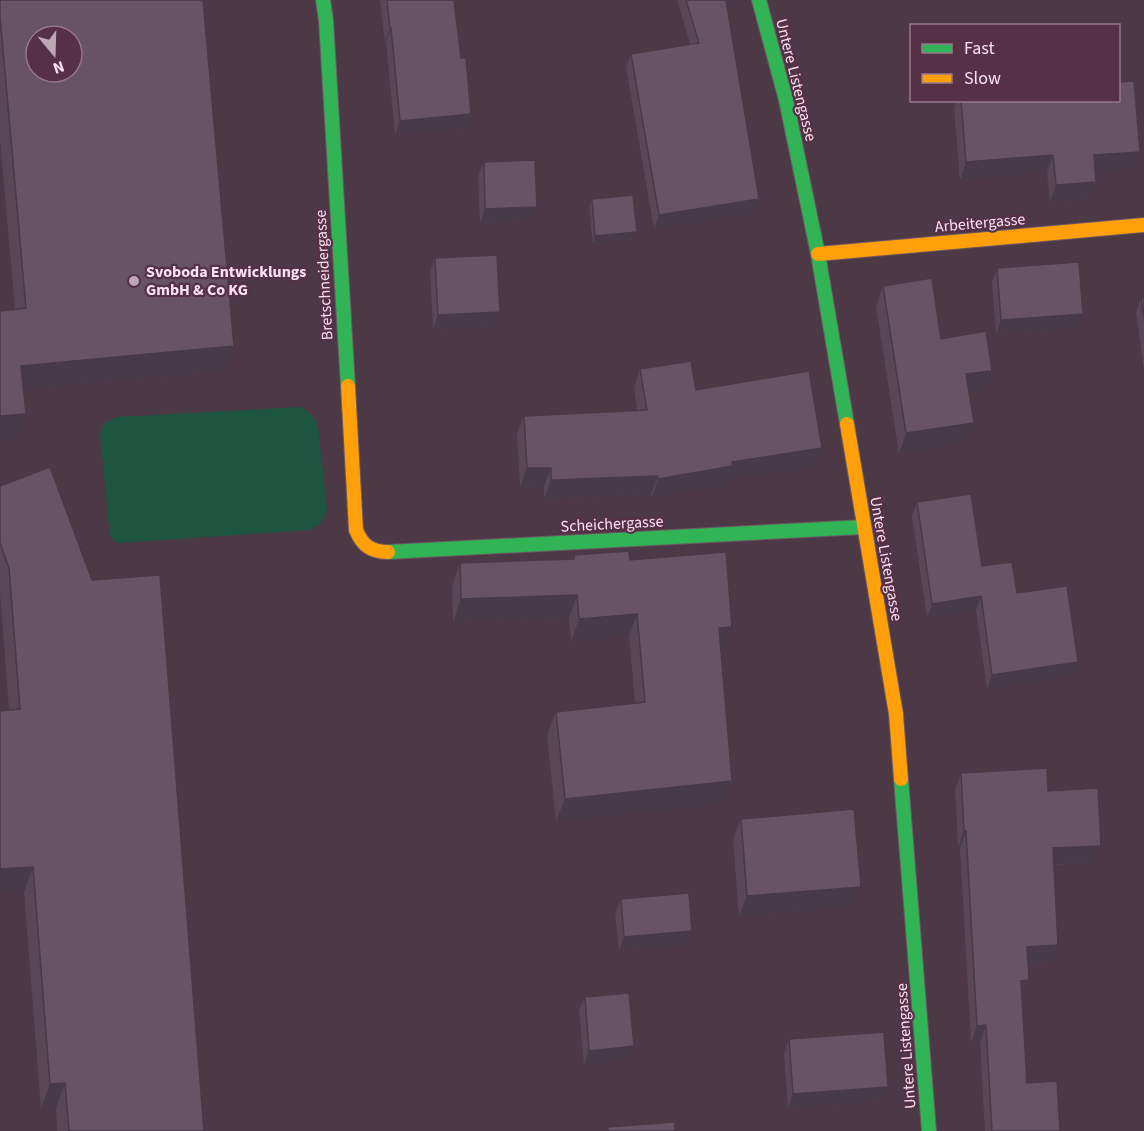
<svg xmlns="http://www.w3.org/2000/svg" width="1144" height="1131" font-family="'Source Sans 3',sans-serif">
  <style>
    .green { fill: #1d5540 }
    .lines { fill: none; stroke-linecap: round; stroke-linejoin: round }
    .fast-casing { stroke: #6a5863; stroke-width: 16 }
    .slow-casing { stroke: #6a5863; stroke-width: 16 }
    .fast { stroke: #30b455; stroke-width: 14 }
    .slow { stroke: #ff9f0a; stroke-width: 14 }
    .wall { fill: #594756 }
    .shaded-wall { fill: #483a46 }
    .building { fill: #675364; stroke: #483a46; stroke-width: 1.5; fill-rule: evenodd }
    .poi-dot { fill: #bea6b4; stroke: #553047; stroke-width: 2 }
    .labels { text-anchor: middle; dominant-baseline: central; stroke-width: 4.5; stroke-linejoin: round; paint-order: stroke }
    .street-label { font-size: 16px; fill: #fbe2f0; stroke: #553047 }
    .poi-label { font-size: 16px; font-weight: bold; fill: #fbe2f0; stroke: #553047; text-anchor: start }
  </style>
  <rect width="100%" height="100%" fill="#4d3845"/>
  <path class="green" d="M301,407L311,414L318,425L327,510L321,523L311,530L118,543L113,540L110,536L100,435L103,424L116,417Z"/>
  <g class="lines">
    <defs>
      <g id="fast">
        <path d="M323,0L326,20L348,386"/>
        <path d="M759,0L786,100L818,254L847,424"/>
        <path d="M388,552L863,527"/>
        <path d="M901,779L929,1131"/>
      </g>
      <g id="slow">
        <path d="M818,254L1144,225"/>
        <path d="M348,386L356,530C362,545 371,552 388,552"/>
        <path d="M847,424L896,714L901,779"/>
      </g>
    </defs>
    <use href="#fast" class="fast-casing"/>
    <use href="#slow" class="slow-casing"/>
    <use href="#fast" class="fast"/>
    <use href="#slow" class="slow"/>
  </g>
  <g class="wall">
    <path d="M0,0L234,346L225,371L24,389L17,438L0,440V311L15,309L0,140Z"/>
    <path d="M380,0H454L461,58L471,114L466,128L395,135L386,42H385Z"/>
    <path d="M677,0H737L736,2L727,5L755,213L654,229L626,67L631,54L690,44Z"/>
    <path d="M957,100H1119L1140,152L1134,169L1095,172L1096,182L1089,199L1050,202L1047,172L960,180L954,108Z"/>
    <path d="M484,162L537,207L532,221L480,223L478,176Z"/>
    <path d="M592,199L637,232L634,239L593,244L589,206Z"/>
    <path d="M435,258L500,312L495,326L433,329L430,272Z"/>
    <path d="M997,268L1078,328L996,334L992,282Z"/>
    <path d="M883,286L985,391L969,393L974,423L967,443L899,454L876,306Z"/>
    <path d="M1141,298H1144V370L1136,312Z"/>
    <path d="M640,369L696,390L815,467L728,480L726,485L652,497L651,494L544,499V486L520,487L517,434L524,416L637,410L634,388Z"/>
    <path d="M0,486L204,1131H57L56,1108L41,1109L24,892L0,894V711L9,710L0,592Z"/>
    <path d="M917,502L982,566L1017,593L1073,676L987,689L976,610L927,618L912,516Z"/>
    <path d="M574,555L630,560L724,650H721L732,781L724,804L556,821L547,735L556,712L635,703L629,636L571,642L569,618L453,622L452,586L460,563L572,559Z"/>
    <path d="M961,773L1048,791L1101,846L1095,862L1053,865L1052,962L1028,964L1029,980L1023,997H1022L1027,1083L1060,1131H985L980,1042L971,1043L960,848H958L955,789Z"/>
    <path d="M741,819L853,907L739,916L733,839Z"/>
    <path d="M621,899L692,931L687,945L619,951L615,914Z"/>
    <path d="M585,997L629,1060L584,1065L579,1011Z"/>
    <path d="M789,1039L883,1101L788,1108L784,1053Z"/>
  </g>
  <g class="shaded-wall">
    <path d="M722,0H737L736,2L720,7Z"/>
    <path d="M390,28H391L386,42H385Z"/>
    <path d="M471,114L466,128L395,135L400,121Z"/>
    <path d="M1140,152L1134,169L1087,173L1094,155Z"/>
    <path d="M1053,155L1047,172L960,180L966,162Z"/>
    <path d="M1096,182L1089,199L1050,202L1056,185Z"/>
    <path d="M759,199L755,213L654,229L659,215Z"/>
    <path d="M537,207L532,221L480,223L485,209Z"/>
    <path d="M637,232L634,239L593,244L595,236Z"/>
    <path d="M500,312L495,326L433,329L438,315Z"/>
    <path d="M1083,314L1078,328L996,334L1001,320Z"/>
    <path d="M234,346L225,371L12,390L21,366Z"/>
    <path d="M992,371L985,391L959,394L966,374Z"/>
    <path d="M26,414L17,438L0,440V416Z"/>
    <path d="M974,423L967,443L899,454L906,433Z"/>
    <path d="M822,448L815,467L728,480L726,485L652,497L658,479L732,462Z"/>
    <path d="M527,468H551L544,486L520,487Z"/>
    <path d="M658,476L651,494L544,499L551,480Z"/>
    <path d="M577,595L569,618L453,622L461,599Z"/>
    <path d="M981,596L976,610L927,618L932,604Z"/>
    <path d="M637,614L629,636L571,642L579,619Z"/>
    <path d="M732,627L724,650H711L719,628Z"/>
    <path d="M1078,662L1073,676L987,689L992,675Z"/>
    <path d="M732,781L724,804L556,821L565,799Z"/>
    <path d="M964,831H966L960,848H958Z"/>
    <path d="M1101,846L1095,862L1046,865L1053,848Z"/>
    <path d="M33,867L24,892L0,894V869Z"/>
    <path d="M861,887L853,907L739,916L747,896Z"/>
    <path d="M692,931L687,945L619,951L624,937Z"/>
    <path d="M1058,945L1052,962L1021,964L1027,947Z"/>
    <path d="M1029,980L1023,997H1015L1021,981Z"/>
    <path d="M986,1025L980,1042L971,1043L977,1026Z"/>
    <path d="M634,1046L629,1060L584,1065L589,1051Z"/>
    <path d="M65,1083L56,1108L41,1109L50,1084Z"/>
    <path d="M888,1087L883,1101L788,1108L793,1094Z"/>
  </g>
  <g class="building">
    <path d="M0,0H203L234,346L21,366L26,414L0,416V311L26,308L0,16ZM36,36H72V72H36Z"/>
    <path d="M387,0H454L461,58H466L471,114L400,121L391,28H390Z"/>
    <path d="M686,0H726L759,199L659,215L631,54L699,43Z"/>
    <path d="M1134,81L1140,152L1094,155L1096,182L1056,185L1053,155L966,162L961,100H1119V82Z"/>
    <path d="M535,160L537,207L485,209L484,162Z"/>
    <path d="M633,195L637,232L595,236L592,199Z"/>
    <path d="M497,255L500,312L438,315L435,258Z"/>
    <path d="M1079,262L1083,314L1001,320L997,268Z"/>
    <path d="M932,278L941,339L986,331L992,371L966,374L974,423L906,433L883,286Z"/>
    <path d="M1141,298H1144V319Z"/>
    <path d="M691,361L696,390L809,371L822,448L732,462L733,466L658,479V476L551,480V468H527L524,416L647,410L640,369Z"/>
    <path d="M50,467L92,580L160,575L204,1131H69L65,1083L50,1084L33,867L0,869V711L20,709L9,568L0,543V486Z"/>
    <path d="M971,494L982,566L1012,562L1017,593L1067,586L1078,662L992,675L981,596L932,604L917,502Z"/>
    <path d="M629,551L630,560L726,552L732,627L719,628L732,781L565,799L556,712L645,702L637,614L579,619L577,595L461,599L460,563L574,559V555Z"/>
    <path d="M1047,768L1048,791L1098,788L1101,846L1053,848L1058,945L1027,947L1029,980L1021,981L1027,1083L1057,1081L1060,1131H992L986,1025L977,1026L966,831H964L961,773Z"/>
    <path d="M854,809L861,887L747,896L741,819Z"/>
    <path d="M689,893L692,931L624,937L621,899Z"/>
    <path d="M629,993L634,1046L589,1051L585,997Z"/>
    <path d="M884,1032L888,1087L793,1094L789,1039Z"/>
    <path d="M675,1122V1131H608V1127Z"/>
  </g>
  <circle class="poi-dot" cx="134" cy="281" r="6"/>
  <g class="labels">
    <g class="street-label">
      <text transform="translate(796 80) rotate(76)">Untere Listengasse</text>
      <text transform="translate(980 223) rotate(-5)">Arbeitergasse</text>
      <text transform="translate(324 275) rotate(-93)">Bretschneidergasse</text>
      <text transform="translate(612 524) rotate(-3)">Scheichergasse</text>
      <text transform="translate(886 559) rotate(80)">Untere Listengasse</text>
      <text transform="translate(906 1046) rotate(-94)">Untere Listengasse</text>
    </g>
    <g class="poi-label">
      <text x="146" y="272">Svoboda Entwicklungs<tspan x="146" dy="18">GmbH &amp; Co KG</tspan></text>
    </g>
  </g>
  <rect x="910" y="24" width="210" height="78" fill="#553047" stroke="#97778b" stroke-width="1.5"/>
  <rect x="922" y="44" width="30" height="9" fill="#30b455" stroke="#97778b" stroke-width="1.5"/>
  <text x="964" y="54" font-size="18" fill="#fbe2f0">Fast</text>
  <rect x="922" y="74" width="30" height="9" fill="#ff9f0a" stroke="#97778b" stroke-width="1.5"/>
  <text x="964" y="84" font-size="18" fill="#fbe2f0">Slow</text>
  <g transform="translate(54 54) rotate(161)"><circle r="28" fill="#553047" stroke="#97778b" stroke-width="1.5"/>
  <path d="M0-4.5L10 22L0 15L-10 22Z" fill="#bea6b4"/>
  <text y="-9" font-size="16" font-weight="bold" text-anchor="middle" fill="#fbe2f0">N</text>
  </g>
</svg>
